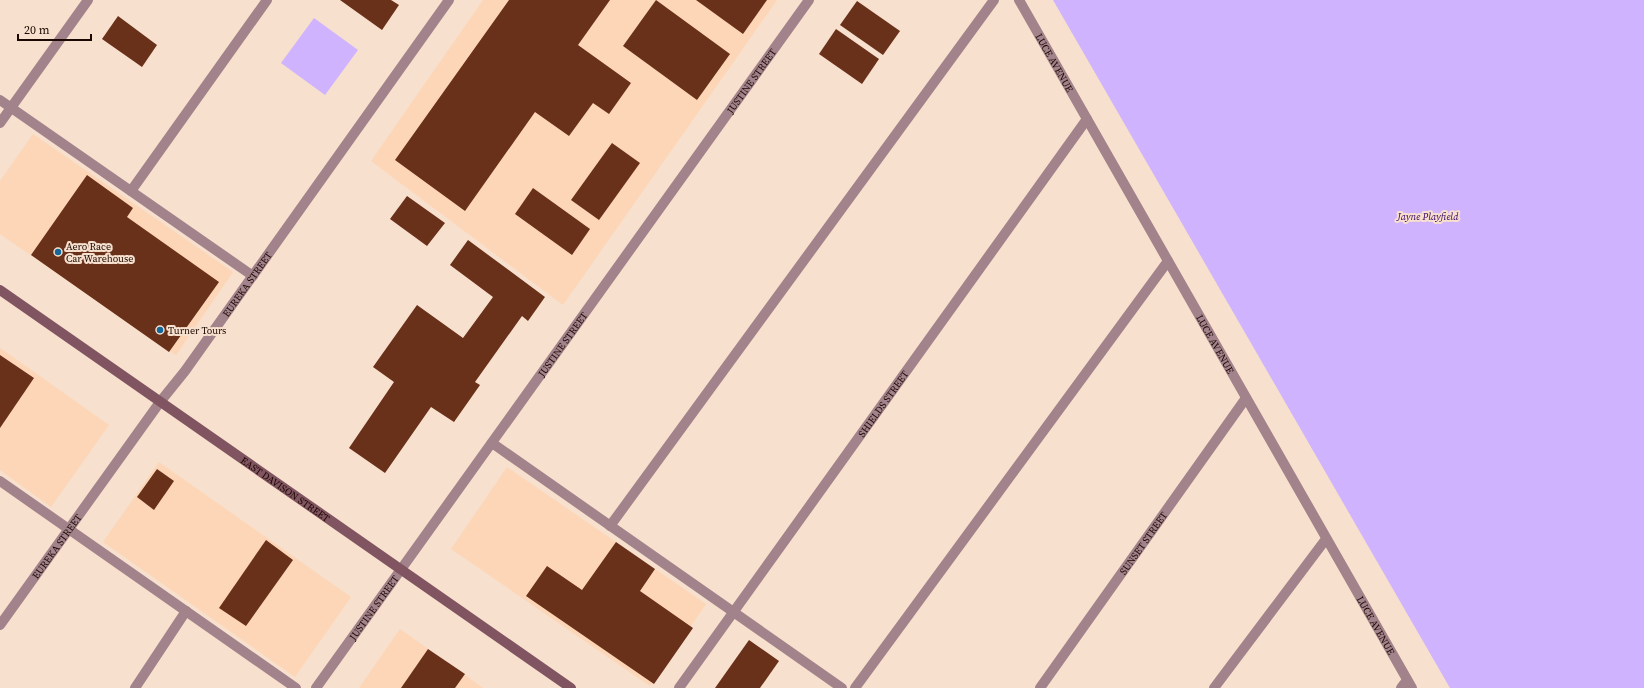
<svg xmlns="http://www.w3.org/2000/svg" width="1644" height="688" font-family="'Source Serif 4',serif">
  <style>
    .built { fill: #fcd6b7 }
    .green { fill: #cfb3ff }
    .building { fill: #69301a }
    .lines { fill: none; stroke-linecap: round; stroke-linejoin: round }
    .service { stroke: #a2838b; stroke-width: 10 }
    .minor { stroke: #a2838b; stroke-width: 10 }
    .secondary { stroke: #805460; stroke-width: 10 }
    .poi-dot { fill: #136899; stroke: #f7e0cd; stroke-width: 1.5 }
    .labels { text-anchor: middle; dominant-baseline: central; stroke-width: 4; stroke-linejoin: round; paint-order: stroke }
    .street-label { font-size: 10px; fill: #1b0800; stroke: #f7e0cd }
    .park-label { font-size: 10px; font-style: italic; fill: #3a0467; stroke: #f7e0cd }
    .poi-label { font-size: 10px; fill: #1b0800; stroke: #f7e0cd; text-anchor: start }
  </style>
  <rect width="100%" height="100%" fill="#f7e0cd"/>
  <g class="built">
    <path d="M483,0H777L563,305L371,161Z"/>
    <path d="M33,134L233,272L176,355L0,234V181Z"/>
    <path d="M0,348L109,425L51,507L0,470Z"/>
    <path d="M159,462L351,597L295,677L103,542Z"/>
    <path d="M507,467L706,604L650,686L451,549Z"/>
    <path d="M400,629L483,688H359Z"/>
  </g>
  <g class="green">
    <path d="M1053,0H1644V688H1450Z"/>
    <path d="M314,18L358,50L325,95L281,63Z"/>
  </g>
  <g class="building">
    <path d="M340,0H391L399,5L382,30Z"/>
    <path d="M509,0H610L578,45L631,83L609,114L593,103L569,136L535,112L465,211L395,160Z"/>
    <path d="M656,0L730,54L697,100L623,46Z"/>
    <path d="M696,0H767L743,34Z"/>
    <path d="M857,1L900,31L883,55L840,25Z"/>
    <path d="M118,16L157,45L142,67L102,39Z"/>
    <path d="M836,29L879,59L862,84L819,54Z"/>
    <path d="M612,143L640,163L599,220L571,200Z"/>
    <path d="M87,175L133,208L127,217L219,282L169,352L31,255Z"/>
    <path d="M533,188L590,229L572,255L515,214Z"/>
    <path d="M407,196L445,223L427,246L390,219Z"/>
    <path d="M468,240L545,297L528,321L522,316L475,382L480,385L454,422L431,407L385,473L349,448L394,382L373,367L417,305L463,338L493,297L450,265Z"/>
    <path d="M0,355L34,378L0,428Z"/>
    <path d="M157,469L174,481L154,510L137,497Z"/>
    <path d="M266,540L293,560L246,626L219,608Z"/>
    <path d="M616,542L655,569L640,591L693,628L654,684L526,596L547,566L582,590Z"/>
    <path d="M749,640L779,661L760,688H715Z"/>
    <path d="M428,649L465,674L455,688H401Z"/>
  </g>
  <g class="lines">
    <g class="service">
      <path d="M0,100L253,276"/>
      <path d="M131,191L267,0"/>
      <path d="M492,443L842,688"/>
      <path d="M0,481L296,688"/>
      <path d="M610,526L994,0"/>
      <path d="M135,688L186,611"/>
      <path d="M855,688L1168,261"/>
      <path d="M1214,688L1326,539"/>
    </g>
    <g class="minor">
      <path id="s1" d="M1019,0L1412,688"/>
      <path d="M0,123L88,0"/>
      <path id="s2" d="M0,625L160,402L185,371L449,0"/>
      <path id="s3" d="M316,688L809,0"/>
      <path id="s4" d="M679,688L1087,119"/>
      <path id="s5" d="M1040,688L1246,398"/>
      <path d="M1401,688L1407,680"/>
    </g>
    <path class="secondary" id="s6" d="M0,290L571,688"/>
  </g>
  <g class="poi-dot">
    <circle cx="58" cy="252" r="4"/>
    <circle cx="160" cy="330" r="4"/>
  </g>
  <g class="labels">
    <g class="street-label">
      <text stroke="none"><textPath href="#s1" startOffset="72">LUCE AVENUE</textPath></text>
      <text stroke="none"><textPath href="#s3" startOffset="747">JUSTINE STREET</textPath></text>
      <text stroke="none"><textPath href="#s2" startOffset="421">EUREKA STREET</textPath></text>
      <text stroke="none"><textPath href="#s3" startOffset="423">JUSTINE STREET</textPath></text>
      <text stroke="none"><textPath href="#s1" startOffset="396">LUCE AVENUE</textPath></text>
      <text stroke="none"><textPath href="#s4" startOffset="350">SHIELDS STREET</textPath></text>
      <text stroke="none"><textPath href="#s6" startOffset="348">EAST DAVISON STREET</textPath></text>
      <text stroke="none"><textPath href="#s5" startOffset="178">SUNSET STREET</textPath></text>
      <text stroke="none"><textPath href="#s2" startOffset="97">EUREKA STREET</textPath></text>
      <text stroke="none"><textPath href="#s3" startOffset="99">JUSTINE STREET</textPath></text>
      <text stroke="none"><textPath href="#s1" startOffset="720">LUCE AVENUE</textPath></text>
    </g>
    <g class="park-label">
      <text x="1428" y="216">Jayne Playfield</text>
    </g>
    <g class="poi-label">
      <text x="66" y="246">Aero Race<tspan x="66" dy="12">Car Warehouse</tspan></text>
      <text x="168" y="330">Turner Tours</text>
    </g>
  </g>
  <path d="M18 34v6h73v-6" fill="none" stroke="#1b0800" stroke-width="2"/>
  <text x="24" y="34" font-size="12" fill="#1b0800" stroke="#f7e0cd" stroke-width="3" paint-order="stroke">20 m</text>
</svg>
